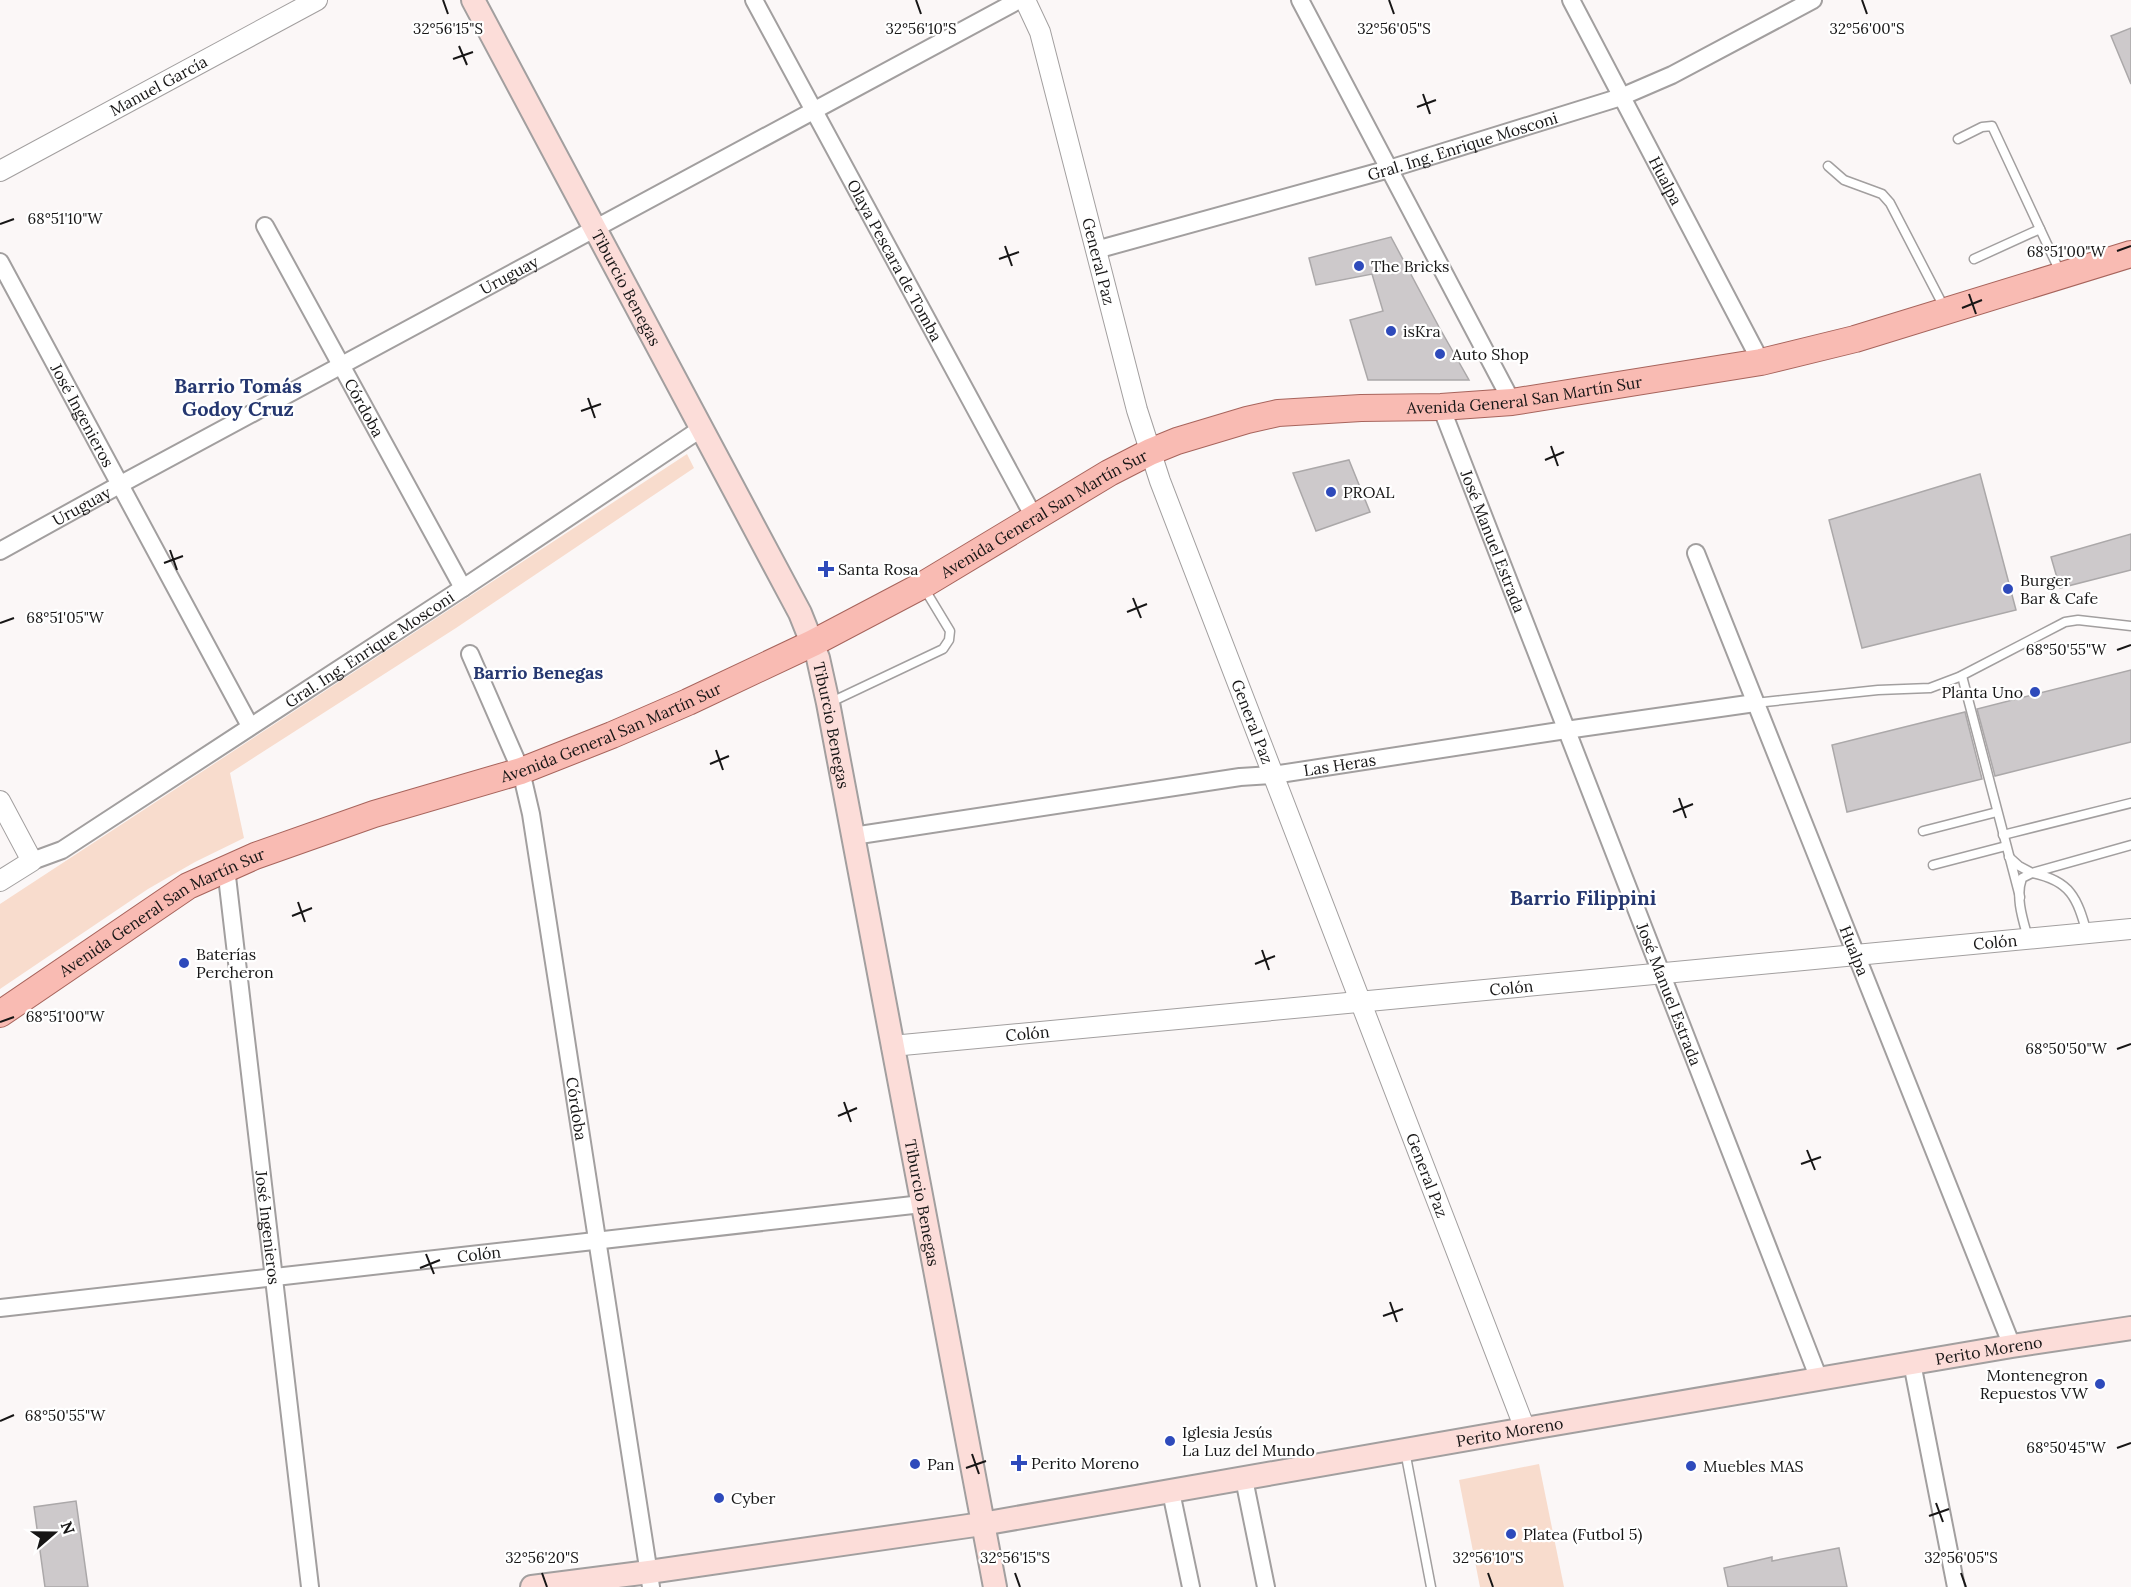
<svg xmlns="http://www.w3.org/2000/svg" width="2131" height="1587" font-family="Lora,serif">
  <style>
    .green { fill: #f8dccd }
    .building { fill: #cdc9cb; stroke: #aba8a9; stroke-width: 1.5 }
    .lines { fill: none; stroke-linecap: round; stroke-linejoin: round }
    .service-casing { stroke: #a29f9f; stroke-width: 11 }
    .minor-casing { stroke: #a29f9f; stroke-width: 20 }
    .tertiary-casing { stroke: #a29f9f; stroke-width: 22 }
    .secondary-casing { stroke: #a29f9f; stroke-width: 26 }
    .primary-casing { stroke: #a7645c; stroke-width: 28 }
    .service { stroke: #fff; stroke-width: 8 }
    .minor { stroke: #fff; stroke-width: 16 }
    .tertiary { stroke: #fff; stroke-width: 20 }
    .secondary { stroke: #fcddd9; stroke-width: 22 }
    .primary { stroke: #f9bbb3; stroke-width: 26 }
    .ticks { fill: none; stroke: #171616; stroke-width: 2 }
    .poi-dot { fill: #2e4abb; stroke: #fff; stroke-width: 2 }
    .labels { text-anchor: middle; dominant-baseline: central; stroke-width: 4.5; stroke-linejoin: round; paint-order: stroke }
    .street-label { font-size: 16px; fill: #171616; stroke: #fff }
    .poi-label { font-size: 16px; fill: #171616; stroke: #fff; text-anchor: start }
    .neighbourhood-label { font-size: 18px; font-weight: bold; fill: #253770; stroke: #fff }
    .quarter-label { font-size: 20px; font-weight: bold; fill: #253770; stroke: #fff }
    .ticks-label { font-size: 15px; text-anchor: middle; fill: #171616; stroke: #fff; stroke-width: 4.5; stroke-linejoin: round; paint-order: stroke }
  </style>
  <rect width="100%" height="100%" fill="#fbf7f7"/>
  <g class="green">
    <path d="M687,454L694,468L456,628L230,773L244,838L195,862L148,889L0,989V904Z"/>
    <path d="M1539,1464L1564,1587H1480L1459,1480Z"/>
  </g>
  <g class="building">
    <path d="M2131,28V84L2111,36Z"/>
    <path d="M1391,237L1439,327L1469,380H1368L1350,320L1383,311L1372,274L1316,285L1309,258Z"/>
    <path d="M1349,460L1370,512L1316,531L1293,473Z"/>
    <path d="M1980,474L2016,610L1862,648L1829,520Z"/>
    <path d="M2131,534V570L2060,588L2051,557Z"/>
    <path d="M2131,670V742L1995,776L1977,709Z"/>
    <path d="M1965,712L1982,779L1847,812L1832,745Z"/>
    <path d="M76,1501L88,1587H45L34,1507Z"/>
    <path d="M1839,1548L1847,1587H1728L1724,1568L1772,1557V1561Z"/>
  </g>
  <g class="lines">
    <defs>
      <g id="service">
        <path d="M1958,139L1982,127L1992,126L2061,274"/>
        <path d="M1828,166L1844,180L1882,194L1890,203L1945,309"/>
        <path d="M1974,259L2040,229"/>
        <path d="M1962,676L2020,897"/>
        <path d="M829,703L943,649L949,640L950,631L924,588"/>
        <path d="M1755,703L1878,690L1930,688L1959,677L2065,622L2078,620L2131,626"/>
        <path d="M1923,831L1997,812"/>
        <path d="M2003,835L2131,803"/>
        <path d="M2009,857L2019,866L2032,873L2131,845"/>
        <path d="M1933,865L2006,846"/>
        <path d="M2028,938C2023,920 2015,897 2022,878L2032,873C2071,881 2077,898 2087,933"/>
        <path d="M1405,1451L1431,1587"/>
      </g>
      <g id="minor">
        <path id="s1" d="M754,0L1035,519"/>
        <path d="M1300,0L1512,402"/>
        <path id="s2" d="M1571,0L1761,362"/>
        <path id="s3" d="M265,226L463,588"/>
        <path id="s4" d="M1096,250L1389,169L1621,97L1672,75L1813,0"/>
        <path id="s5" d="M0,262L250,726"/>
        <path id="s6" d="M1441,407L1819,1379"/>
        <path id="s7" d="M0,551L121,484L1019,0"/>
        <path id="s8" d="M1696,553L2012,1346"/>
        <path id="s9" d="M470,654L521,771L531,814L651,1587"/>
        <path id="s10" d="M853,836L1240,777L1273,775L1566,730L1755,703"/>
        <path id="s11" d="M32,861L62,850L463,588L702,428"/>
        <path id="s12" d="M226,868L310,1587"/>
        <path id="s13" d="M0,1308L922,1204"/>
        <path d="M1912,1363L1956,1587"/>
        <path d="M1244,1479L1266,1587"/>
        <path d="M1171,1492L1191,1587"/>
      </g>
      <g id="tertiary">
        <path id="s14" d="M1025,0L1040,32L1137,410L1160,481L1525,1429"/>
        <path id="s15" d="M0,171L317,0"/>
        <path d="M0,801L32,861L0,881"/>
        <path id="s16" d="M892,1046L2131,929"/>
      </g>
      <g id="secondary">
        <path id="s17" d="M473,0L800,613L818,658L828,703L995,1587"/>
        <path id="s18" d="M532,1587L649,1572L982,1524L1525,1429L2012,1346L2131,1328"/>
      </g>
      <g id="primary">
        <path id="s19" d="M0,1014L188,886L255,856L374,814L521,771L612,735L688,702L813,643L923,585L1109,473L1150,452L1177,441L1247,420L1278,413L1361,408L1441,407L1512,402L1761,362L1855,339L2131,254"/>
      </g>
    </defs>
    <use href="#service" class="service-casing"/>
    <use href="#minor" class="minor-casing"/>
    <use href="#tertiary" class="tertiary-casing"/>
    <use href="#secondary" class="secondary-casing"/>
    <use href="#primary" class="primary-casing"/>
    <use href="#service" class="service"/>
    <use href="#minor" class="minor"/>
    <use href="#tertiary" class="tertiary"/>
    <use href="#secondary" class="secondary"/>
    <use href="#primary" class="primary"/>
  </g>
  <path class="ticks" d="M443,0L448,14M916,0L921,14M1389,0L1394,14M1862,0L1867,14M459,46L467,65M453,59L473,52M1423,94L1430,114M1417,107L1436,100M0,224L14,219M1005,246L1012,266M2117,251L2131,246M999,259L1019,252M1969,294L1976,314M1962,308L1982,300M588,398L595,418M581,411L601,404M1551,446L1558,466M1545,460L1564,452M170,550L177,570M164,563L183,556M1133,598L1141,618M1127,612L1147,604M0,623L14,618M2117,650L2131,645M716,750L723,770M710,764L729,756M1679,798L1686,818M1673,812L1693,804M298,902L305,922M292,916L312,908M1262,950L1269,970M1255,964L1275,956M0,1022L14,1017M2117,1049L2131,1044M844,1102L851,1122M838,1116L857,1108M1807,1150L1815,1170M1801,1164L1821,1157M426,1254L434,1274M420,1268L440,1260M1390,1302L1397,1322M1383,1316L1403,1309M0,1421L14,1415M2117,1448L2131,1443M972,1454L979,1474M966,1468L986,1461M1936,1503L1943,1522M1929,1516L1949,1509M542,1573L547,1587M1015,1573L1020,1587M1488,1573L1493,1587M1961,1573L1966,1587"/>
  <g class="poi-dot">
    <circle cx="1359" cy="266" r="6"/>
    <circle cx="1391" cy="331" r="6"/>
    <circle cx="1440" cy="354" r="6"/>
    <circle cx="1331" cy="492" r="6"/>
    <path d="M823 560h6v6h6v6h-6v6h-6v-6h-6v-6h6z"/>
    <circle cx="2008" cy="589" r="6"/>
    <circle cx="2035" cy="692" r="6"/>
    <circle cx="184" cy="963" r="6"/>
    <circle cx="2100" cy="1384" r="6"/>
    <circle cx="1170" cy="1441" r="6"/>
    <path d="M1016 1454h6v6h6v6h-6v6h-6v-6h-6v-6h6z"/>
    <circle cx="915" cy="1464" r="6"/>
    <circle cx="1691" cy="1466" r="6"/>
    <circle cx="719" cy="1498" r="6"/>
    <circle cx="1511" cy="1534" r="6"/>
  </g>
  <g class="labels">
    <g class="street-label">
      <text stroke="none"><textPath href="#s15" startOffset="180">Manuel García</textPath></text>
      <text stroke="none"><textPath href="#s4" startOffset="381">Gral. Ing. Enrique Mosconi</textPath></text>
      <text stroke="none"><textPath href="#s2" startOffset="204">Hualpa</textPath></text>
      <text stroke="none"><textPath href="#s1" startOffset="296">Olaya Pescara de Tomba</textPath></text>
      <text stroke="none"><textPath href="#s14" startOffset="272">General Paz</textPath></text>
      <text stroke="none"><textPath href="#s7" startOffset="579">Uruguay</textPath></text>
      <text stroke="none"><textPath href="#s17" startOffset="326">Tiburcio Benegas</textPath></text>
      <text stroke="none"><textPath href="#s19" startOffset="1668">Avenida General San Martín Sur</textPath></text>
      <text stroke="none"><textPath href="#s3" startOffset="207">Córdoba</textPath></text>
      <text stroke="none"><textPath href="#s5" startOffset="174">José Ingenieros</textPath></text>
      <text stroke="none"><textPath href="#s7" startOffset="93">Uruguay</textPath></text>
      <text stroke="none"><textPath href="#s19" startOffset="1164">Avenida General San Martín Sur</textPath></text>
      <text stroke="none"><textPath href="#s6" startOffset="144">José Manuel Estrada</textPath></text>
      <text stroke="none"><textPath href="#s11" startOffset="399">Gral. Ing. Enrique Mosconi</textPath></text>
      <text stroke="none"><textPath href="#s14" startOffset="758">General Paz</textPath></text>
      <text stroke="none"><textPath href="#s17" startOffset="812">Tiburcio Benegas</textPath></text>
      <text stroke="none"><textPath href="#s19" startOffset="678">Avenida General San Martín Sur</textPath></text>
      <text stroke="none"><textPath href="#s10" startOffset="492">Las Heras</textPath></text>
      <text stroke="none"><textPath href="#s19" startOffset="192">Avenida General San Martín Sur</textPath></text>
      <text stroke="none"><textPath href="#s16" startOffset="1108">Colón</textPath></text>
      <text stroke="none"><textPath href="#s8" startOffset="428">Hualpa</textPath></text>
      <text stroke="none"><textPath href="#s16" startOffset="622">Colón</textPath></text>
      <text stroke="none"><textPath href="#s6" startOffset="630">José Manuel Estrada</textPath></text>
      <text stroke="none"><textPath href="#s16" startOffset="136">Colón</textPath></text>
      <text stroke="none"><textPath href="#s9" startOffset="470">Córdoba</textPath></text>
      <text stroke="none"><textPath href="#s14" startOffset="1244">General Paz</textPath></text>
      <text stroke="none"><textPath href="#s17" startOffset="1298">Tiburcio Benegas</textPath></text>
      <text stroke="none"><textPath href="#s12" startOffset="362">José Ingenieros</textPath></text>
      <text stroke="none"><textPath href="#s13" startOffset="482">Colón</textPath></text>
      <text stroke="none"><textPath href="#s18" startOffset="1476">Perito Moreno</textPath></text>
      <text stroke="none"><textPath href="#s18" startOffset="990">Perito Moreno</textPath></text>
    </g>
    <g class="poi-label">
      <text x="1371" y="266">The Bricks</text>
      <text x="1403" y="331">isKra</text>
      <text x="1452" y="354">Auto Shop</text>
      <text x="1343" y="492">PROAL</text>
      <text x="838" y="569">Santa Rosa</text>
      <text x="2020" y="580">Burger<tspan x="2020" dy="18">Bar &amp; Cafe</tspan></text>
      <text x="2023" y="692" text-anchor="end">Planta Uno</text>
      <text x="196" y="954">Baterías<tspan x="196" dy="18">Percheron</tspan></text>
      <text x="2088" y="1375" text-anchor="end">Montenegron<tspan x="2088" dy="18">Repuestos VW</tspan></text>
      <text x="1182" y="1432">Iglesia Jesús<tspan x="1182" dy="18">La Luz del Mundo</tspan></text>
      <text x="1031" y="1463">Perito Moreno</text>
      <text x="927" y="1464">Pan</text>
      <text x="1703" y="1466">Muebles MAS</text>
      <text x="731" y="1498">Cyber</text>
      <text x="1523" y="1534">Platea (Futbol 5)</text>
    </g>
    <g class="neighbourhood-label">
      <text x="538" y="672">Barrio Benegas</text>
    </g>
    <g class="quarter-label">
      <text x="238" y="385">Barrio Tomás<tspan x="238" dy="23">Godoy Cruz</tspan></text>
      <text x="1583" y="897">Barrio Filippini</text>
    </g>
  </g>
  <g class="ticks-label">
    <text x="1394" y="34">32°56'05"S</text>
    <text x="448" y="34">32°56'15"S</text>
    <text x="921" y="34">32°56'10"S</text>
    <text x="1867" y="34">32°56'00"S</text>
    <text x="65" y="224">68°51'10"W</text>
    <text x="2066" y="257">68°51'00"W</text>
    <text x="65" y="623">68°51'05"W</text>
    <text x="2066" y="655">68°50'55"W</text>
    <text x="65" y="1022">68°51'00"W</text>
    <text x="2066" y="1054">68°50'50"W</text>
    <text x="65" y="1421">68°50'55"W</text>
    <text x="2066" y="1453">68°50'45"W</text>
    <text x="542" y="1563">32°56'20"S</text>
    <text x="1015" y="1563">32°56'15"S</text>
    <text x="1488" y="1563">32°56'10"S</text>
    <text x="1961" y="1563">32°56'05"S</text>
  </g>
  <g transform="translate(54 1533) rotate(70)" stroke="#ffffff" stroke-width="4.5" paint-order="stroke">
  <path d="M0-4.5L10 22L0 15L-10 22Z" fill="#171616"/>
  <text y="-9" font-size="16" font-weight="bold" text-anchor="middle" fill="#171616">N</text>
  </g>
</svg>
